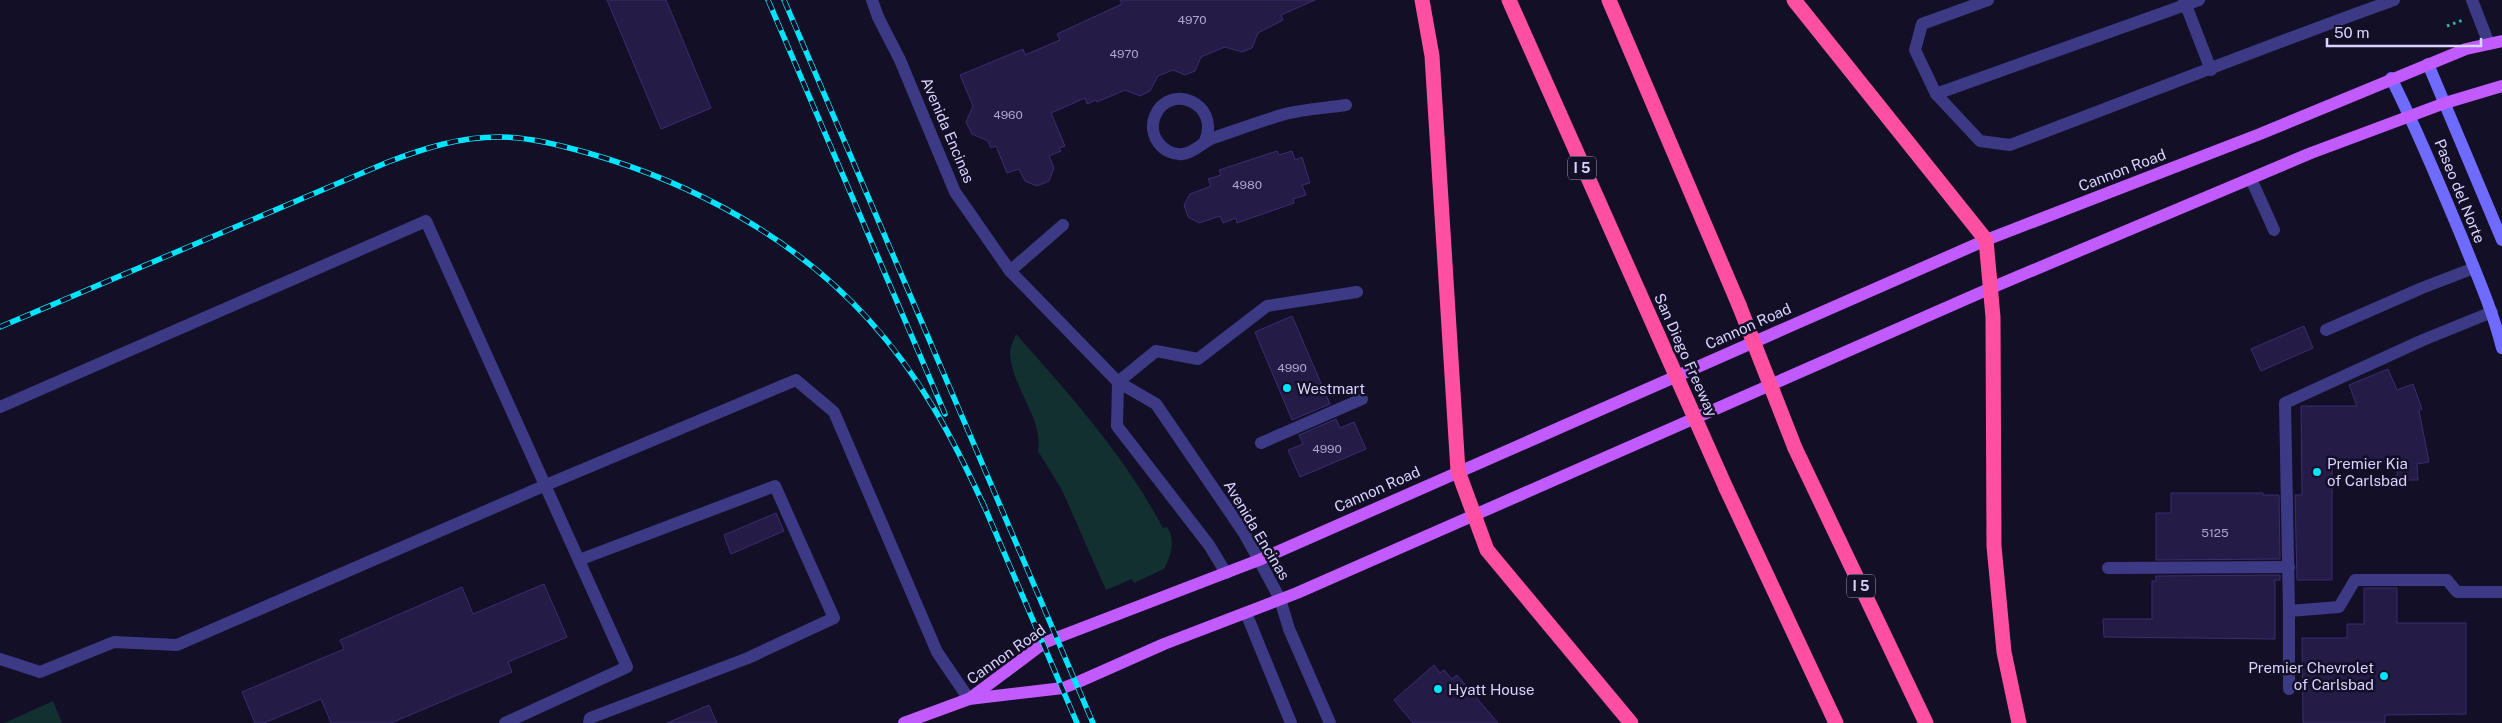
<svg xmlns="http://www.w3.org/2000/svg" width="2502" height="723" font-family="'Public Sans',sans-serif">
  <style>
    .green { fill: #12302f }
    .building { fill: #241b47; stroke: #3b2d73 }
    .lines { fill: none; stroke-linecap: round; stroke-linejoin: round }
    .path { stroke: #2fb8b0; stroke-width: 3; stroke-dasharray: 2.5 4; stroke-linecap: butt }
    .service { stroke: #3d3a85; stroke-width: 12 }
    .minor { stroke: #3d3a85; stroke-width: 12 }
    .tertiary { stroke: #3d3a85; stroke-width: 12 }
    .secondary { stroke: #6f6bff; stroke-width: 12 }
    .primary { stroke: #c25bff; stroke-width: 12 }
    .motorway { stroke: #ff4fa3; stroke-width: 15 }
    .rail-casing { stroke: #00e5ff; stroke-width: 5.5 }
    .rail { stroke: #130f26; stroke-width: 4; stroke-dasharray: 11; stroke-linecap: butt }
    .motorway-bridge { stroke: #ff4fa3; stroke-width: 15 }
    .poi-dot { fill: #00e5ff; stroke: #130f26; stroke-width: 2 }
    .labels { text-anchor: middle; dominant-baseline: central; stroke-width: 5; stroke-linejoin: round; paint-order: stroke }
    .number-label { font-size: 12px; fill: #aca6d1 }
    .shield { fill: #130f26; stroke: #9e99be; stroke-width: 1 }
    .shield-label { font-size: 14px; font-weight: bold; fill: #d9d4ff }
    .street-label { font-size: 15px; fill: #d9d4ff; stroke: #130f26 }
    .poi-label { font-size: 15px; fill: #d9d4ff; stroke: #130f26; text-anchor: start }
  </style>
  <rect width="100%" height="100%" fill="#130f26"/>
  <g class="green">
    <path d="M1016,334C1070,395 1125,456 1163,528L1167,527C1176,540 1171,556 1164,569L1134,583L1132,579L1106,590L1062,490L1038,451C1044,420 1011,386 1010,353C1010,347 1014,340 1016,334Z"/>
    <path d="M53,701L62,723H4Z"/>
  </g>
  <g class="building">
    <path d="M607,0H666L711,108L661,129Z"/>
    <path d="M1120,0H1315L1281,15L1283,20L1258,33L1252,48L1242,52L1225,47L1201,57L1195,71L1185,75L1173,70L1158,76L1150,91L1140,96L1125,90L1097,102L1096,100L1087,104L1085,98L1051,113L1065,146L1059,148L1061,151L1049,156L1054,168L1049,181L1037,186L1025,181L1019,169L1007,173L996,146L991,148L988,141L972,134L966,122L973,106L960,75L1023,49L1025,55L1060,40L1057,34L1122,4Z"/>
    <path d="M1277,151L1279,155L1292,151L1295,160L1302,157L1310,183L1302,185L1306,195L1293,199L1294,203L1237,223L1236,218L1223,223L1220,216L1199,223L1188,217L1184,205L1190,194L1211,186L1208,179L1221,175L1219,170Z"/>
    <path d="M1292,316L1330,404L1292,420L1255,332Z"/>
    <path d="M2304,326L2313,348L2261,371L2251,349Z"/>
    <path d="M2388,369L2397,390L2413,384L2422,409L2419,411L2429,462L2417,464L2418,480H2397V462H2332V580H2297L2295,495H2302L2301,406H2357L2349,385Z"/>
    <path d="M1336,419L1340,428L1354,422L1366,449L1300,477L1288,450L1303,444L1299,435Z"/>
    <path d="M2171,493H2263V495H2279L2280,559L2156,560V513H2171Z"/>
    <path d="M776,513L784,531L731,554L724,535Z"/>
    <path d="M2280,575V580H2275V639L2104,637L2103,619H2152V581H2156V576Z"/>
    <path d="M544,584L567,637L508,662L512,672L391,723H331L321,699L264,723H255L242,692L344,649L340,640L462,587L473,614Z"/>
    <path d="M2364,588H2397V623H2466V714L2385,715V723H2303L2302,638H2347V624H2364Z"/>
    <path d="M1434,665L1440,673L1444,670L1452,679L1457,675L1498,723H1413L1394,700Z"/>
    <path d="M709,705L717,723H667Z"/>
  </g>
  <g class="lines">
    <path class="path" d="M2447,26L2463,20"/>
    <g class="service">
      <path d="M872,0L878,17"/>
      <path d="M1988,0L1922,24L1915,50L1936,94L1980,141L2010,145C2138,97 2265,46 2394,0"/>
      <path d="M2184,0L2211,70"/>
      <path d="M2472,0L2489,44"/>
      <path d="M1936,94L2199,0"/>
      <path d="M1205,141C1221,103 1169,82 1155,116C1147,135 1163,156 1183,154C1196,152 1202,142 1213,138C1237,130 1261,121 1285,114C1305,109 1326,108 1346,105"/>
      <path d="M2251,179L2274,230"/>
      <path d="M1010,271L1063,225"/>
      <path d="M2326,330L2422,288L2474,268"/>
      <path d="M1118,382L1156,351L1198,359L1267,306L1357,292"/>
      <path d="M0,407L426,221L627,667L505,723"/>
      <path d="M1261,443L1362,399"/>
      <path d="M579,560L775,486L834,618L748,658L590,718L589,723"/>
      <path d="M2108,568L2289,567"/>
      <path d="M2289,611L2285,403L2423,340L2492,312"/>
      <path d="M0,659L40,672L114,642L177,645L546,485L796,380L834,412L937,652L969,699"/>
      <path d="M2289,689V611L2339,607L2355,580H2447L2457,592H2502"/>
    </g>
    <g class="minor">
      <path d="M878,17L900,60L955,192L1010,271L1118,382L1156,404L1244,533L1259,560"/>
      <path d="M1118,382L1117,426L1209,545L1226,573"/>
    </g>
    <g class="tertiary">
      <path d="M1259,560L1280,599L1289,629L1330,723"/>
      <path d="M1246,613L1291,723"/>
    </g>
    <g class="secondary">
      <path d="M2428,64L2502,240"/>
      <path d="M2391,78C2417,129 2438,181 2460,233C2475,271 2492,308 2502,348"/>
    </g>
    <g class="primary">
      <path d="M969,699L1044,643L1056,638L1259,560L1986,240L2260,134L2466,49L2502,41"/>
      <path d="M904,723L969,699L1063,688L1076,683L1164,644L1297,593L1991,288L2311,153L2445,103L2502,86"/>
    </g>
    <g class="motorway">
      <path d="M1422,0L1432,56L1458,471L1487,550L1631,723"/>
      <path d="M1509,0L1658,335"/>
      <path d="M1609,0L1739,305"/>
      <path d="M1794,0L1986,240L1993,317L1994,546L2004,652L2019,723"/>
      <path d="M1795,448L1926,723"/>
      <path d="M1726,488L1836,723"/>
    </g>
    <defs>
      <g id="rail">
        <path d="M768,0L945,414"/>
        <path d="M784,0L1093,723"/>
        <path d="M0,327L388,162C425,148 459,137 499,137C529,137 559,145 588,153C693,183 795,238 869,320C920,376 953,438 984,506"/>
        <path d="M982,501L1077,723"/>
      </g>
    </defs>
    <use href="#rail" class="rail-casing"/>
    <use href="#rail" class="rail"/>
    <g class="motorway-bridge">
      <path d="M1739,305L1795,448"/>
      <path d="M1658,335L1726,488"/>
    </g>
  </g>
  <g class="poi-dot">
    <circle cx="1287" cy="388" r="5"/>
    <circle cx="2317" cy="472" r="5"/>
    <circle cx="2384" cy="676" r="5"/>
    <circle cx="1438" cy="689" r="5"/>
  </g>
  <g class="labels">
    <g class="number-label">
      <text x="1192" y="20">4970</text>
      <text x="1124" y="54">4970</text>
      <text x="1008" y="115">4960</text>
      <text x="1247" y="185">4980</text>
      <text x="1292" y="368">4990</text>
      <text x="1327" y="449">4990</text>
      <text x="2215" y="533">5125</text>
    </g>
    <g class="shield">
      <rect x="1568" y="156.5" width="28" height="23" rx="4"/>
      <rect x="1847" y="574.5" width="28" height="23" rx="4"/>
    </g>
    <g class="shield-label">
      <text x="1582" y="168">I 5</text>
      <text x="1861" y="586">I 5</text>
    </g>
    <g class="street-label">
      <text transform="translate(948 130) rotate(67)">Avenida Encinas</text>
      <text transform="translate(2122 170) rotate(-21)">Cannon Road</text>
      <text transform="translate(2460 191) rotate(68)">Paseo del Norte</text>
      <text transform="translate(1748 326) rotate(-24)">Cannon Road</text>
      <text transform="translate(1686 355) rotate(66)">San Diego Freeway</text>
      <text transform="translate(1377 489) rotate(-24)">Cannon Road</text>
      <text transform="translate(1257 530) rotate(59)">Avenida Encinas</text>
      <text transform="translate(1006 654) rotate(-35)">Cannon Road</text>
    </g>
    <g class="poi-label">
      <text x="1297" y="388">Westmart</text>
      <text x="2327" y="463">Premier Kia<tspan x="2327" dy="17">of Carlsbad</tspan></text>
      <text x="2374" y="667" text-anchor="end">Premier Chevrolet<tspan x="2374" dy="17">of Carlsbad</tspan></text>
      <text x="1448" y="689">Hyatt House</text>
    </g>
  </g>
  <path d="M2327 38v8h154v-8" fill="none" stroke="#d9d4ff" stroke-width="2.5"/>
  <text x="2334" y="38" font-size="15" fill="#d9d4ff" stroke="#130f26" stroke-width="4" paint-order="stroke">50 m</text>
</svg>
